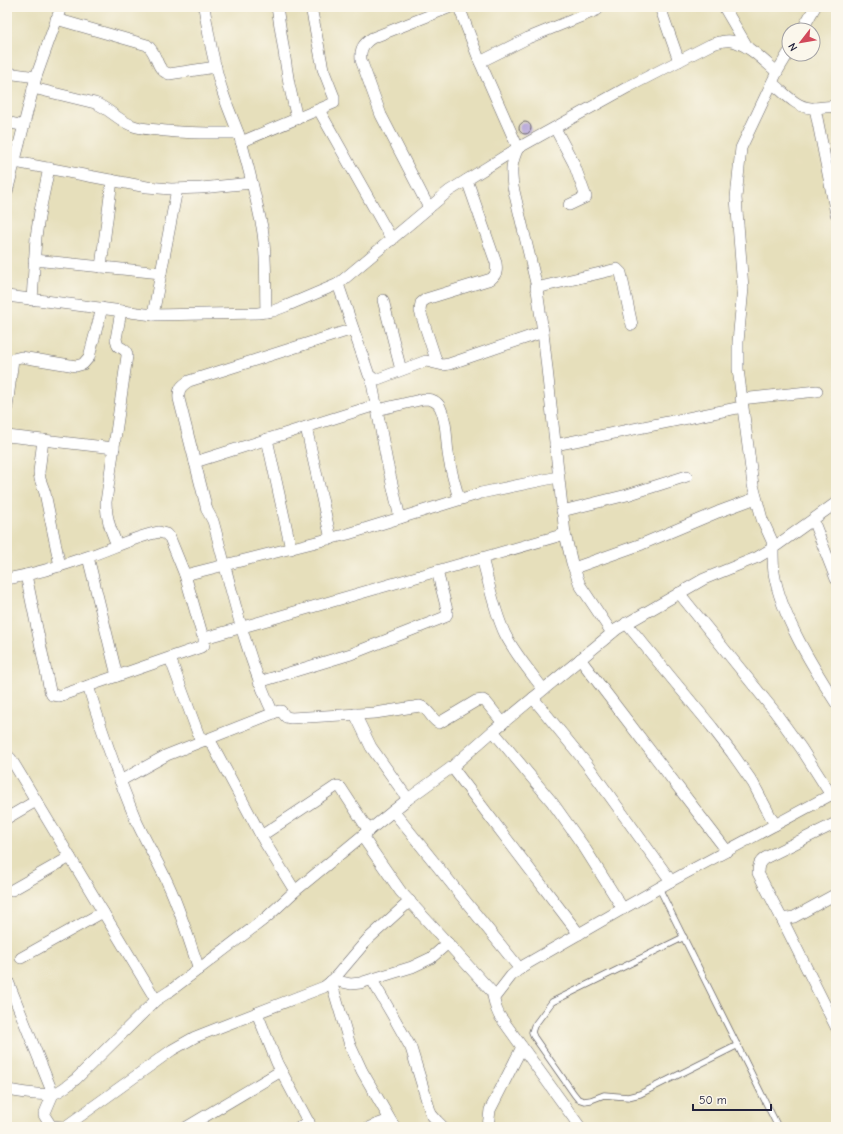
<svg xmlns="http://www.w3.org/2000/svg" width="843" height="1134" font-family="'Comic Neue',sans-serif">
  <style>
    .building { fill: #ac9bd6 }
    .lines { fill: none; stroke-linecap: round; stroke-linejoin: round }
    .lane-casing { stroke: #676468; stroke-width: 7 }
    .street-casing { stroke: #676468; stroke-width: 12 }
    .lane { stroke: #fff; stroke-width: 5.5 }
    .street { stroke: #fff; stroke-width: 11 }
  </style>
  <rect width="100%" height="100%" fill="#fbf7ec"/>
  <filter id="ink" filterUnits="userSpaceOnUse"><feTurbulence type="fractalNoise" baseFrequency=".025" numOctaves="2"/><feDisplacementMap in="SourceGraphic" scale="8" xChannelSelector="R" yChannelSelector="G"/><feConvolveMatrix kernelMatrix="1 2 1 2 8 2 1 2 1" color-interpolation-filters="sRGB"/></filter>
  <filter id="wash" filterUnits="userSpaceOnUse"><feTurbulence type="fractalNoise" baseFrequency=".012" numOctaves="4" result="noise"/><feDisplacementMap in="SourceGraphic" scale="16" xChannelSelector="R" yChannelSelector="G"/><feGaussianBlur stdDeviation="0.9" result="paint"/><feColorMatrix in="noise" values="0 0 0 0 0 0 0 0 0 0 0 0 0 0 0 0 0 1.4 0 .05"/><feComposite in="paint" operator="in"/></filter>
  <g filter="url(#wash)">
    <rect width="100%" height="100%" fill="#e6dfbb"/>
    <g id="blocks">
      <circle class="building" cx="525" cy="128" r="6"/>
    </g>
  </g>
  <g filter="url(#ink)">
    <use href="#blocks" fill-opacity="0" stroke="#676468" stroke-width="1"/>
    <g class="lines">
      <defs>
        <g id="lane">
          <path d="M659,888L778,1127"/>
          <path d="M684,937L552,1002L534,1026L532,1032L534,1037L574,1094L578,1099L584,1101L591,1100L604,1095L628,1097L640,1094L738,1045"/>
        </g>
        <g id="street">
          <path d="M204,7C209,37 214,67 224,96C229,111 236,126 241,141C249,169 256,198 262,227C267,254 265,284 266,312"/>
          <path d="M277,7L289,84L297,119"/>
          <path d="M459,7L480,62L518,148C511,163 511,170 513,187L536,283L543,332L565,534L572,563L580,585L612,633"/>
          <path d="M660,7L679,61"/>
          <path d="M724,7L748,48"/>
          <path d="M56,19L147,45C158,53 155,70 169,74L216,67"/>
          <path d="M802,30L815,7"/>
          <path d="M480,62L528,38L597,10"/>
          <path d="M7,73L36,77"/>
          <path d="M772,83C784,92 795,107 811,108C819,109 828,105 836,107"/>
          <path d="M33,88L95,103C108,108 118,120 131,125C140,129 149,129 158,130C185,134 211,133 238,133"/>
          <path d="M815,108L836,214"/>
          <path d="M319,110L392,240"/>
          <path d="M7,122L24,126"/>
          <path d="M555,128L574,164L586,197L569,205"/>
          <path d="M241,142L334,103V97L323,69L311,7"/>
          <path d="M15,162L147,187L171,189L201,188L252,183"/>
          <path d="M7,192L36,77L61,7"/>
          <path d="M429,208L381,115L361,60C360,49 363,44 372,38L451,7"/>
          <path d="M34,260L161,273"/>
          <path d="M101,267L112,180"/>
          <path d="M338,284L369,375L374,379H378L426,361L443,365L449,364L543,332"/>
          <path d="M536,288L617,269L621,273L632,325"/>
          <path d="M7,296L153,315L258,313L273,311L286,306L338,284L449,191L518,148L628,87L710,45C717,43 723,40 731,41C747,43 765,62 777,72"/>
          <path d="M32,300L36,237L40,211L49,168"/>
          <path d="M383,300L401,370"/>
          <path d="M153,315L177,189"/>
          <path d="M437,363L420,311L421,303L426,299L491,279C497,274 497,270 496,263L467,180"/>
          <path d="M371,378L387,462L400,518"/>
          <path d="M741,399L817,391"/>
          <path d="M7,407L13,359L21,357L76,366L83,364L89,357L102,308"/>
          <path d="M377,410L424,399C431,399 437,401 440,407C447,421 446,438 448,453C450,469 455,484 459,499"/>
          <path d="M306,427L331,539"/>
          <path d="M7,436L114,448"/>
          <path d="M267,439L291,549"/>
          <path d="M43,440L39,472L40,479L45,493L60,566"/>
          <path d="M555,445L742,407"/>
          <path d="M195,462L376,405"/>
          <path d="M836,503L773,548C773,556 773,565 774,573C781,616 813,667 836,703"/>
          <path d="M562,511L627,495L687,476"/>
          <path d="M813,520L836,579"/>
          <path d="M117,545C111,531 106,518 106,502L127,356C127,350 123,349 118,346L116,339L121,311"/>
          <path d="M88,557L117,676"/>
          <path d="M482,558C489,583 494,611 505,634C515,654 530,671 543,689"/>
          <path d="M574,568L642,544L718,512L756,498"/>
          <path d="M26,575L50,691L52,695L59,696L201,647L204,645V637"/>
          <path d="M185,575L348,534L481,493L558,477"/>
          <path d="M7,579C34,574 61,566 87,557C111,549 134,537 159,532L166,534L170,538L185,575L202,634L205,637H208L565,534"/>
          <path d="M679,593L775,712L801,748L831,795"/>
          <path d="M626,623L712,727L732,753L753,783L775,825"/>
          <path d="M170,658L199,736C203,740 209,740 212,744L264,841L295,891"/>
          <path d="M580,659L727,851"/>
          <path d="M259,682L351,654L445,617L447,614V610L437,571"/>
          <path d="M88,686C102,731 117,775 135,818C145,841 159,863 169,886C181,912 189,941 199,969"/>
          <path d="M533,698L586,763L671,881L836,792"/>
          <path d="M273,713C244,652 231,586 213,521L207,510L179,399C178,389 181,386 189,381L353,329"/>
          <path d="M355,714L371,747L408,799"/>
          <path d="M493,731L552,802L584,847L623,909"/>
          <path d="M7,755L11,759L156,1000"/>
          <path d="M452,767L579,934"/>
          <path d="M120,781L167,755L279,711H281L286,717L291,718L375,713L420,706C429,708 431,720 439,723L476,701L483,700L486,702L503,723"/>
          <path d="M393,811L520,969"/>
          <path d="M7,818L36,801"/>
          <path d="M836,823L765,858C759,862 758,866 758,873L782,919L794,917L836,894"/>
          <path d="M261,836L335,787L338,786L341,788L369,831"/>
          <path d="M362,836L401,892L492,992L496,1008L499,1015L580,1127"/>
          <path d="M12,890L70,857"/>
          <path d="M782,919L836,1027"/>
          <path d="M21,958L103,912"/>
          <path d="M7,979L53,1094L44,1115L51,1126L64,1127"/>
          <path d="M333,980L351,984L360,983L412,967L431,958L448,943"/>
          <path d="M372,980L393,1016L411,1048L431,1114L437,1121L443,1127"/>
          <path d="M331,981L350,1045L362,1071L392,1123"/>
          <path d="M494,998L511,976L523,966L671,881"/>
          <path d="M257,1013L277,1063L311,1127"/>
          <path d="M7,1090C21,1092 37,1096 52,1094C61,1092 69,1084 76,1079L156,1000L170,991L267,917L295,891L362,836L408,799L452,767L493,731L617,629L704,579L758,557L773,548L772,541L762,519L753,485L738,369V342L743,288L736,198L741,148L777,72L789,52"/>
          <path d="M65,1127L172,1050L195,1037L223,1026L324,987L333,980L367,940L410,901"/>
          <path d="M187,1127L281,1071"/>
          <path d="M300,1127L309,1122"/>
          <path d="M370,1127L387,1121L392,1123L395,1127"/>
          <path d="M488,1127L490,1110L522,1047"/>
        </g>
      </defs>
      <use href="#lane" class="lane-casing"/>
      <use href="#street" class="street-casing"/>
      <use href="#lane" class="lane"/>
      <use href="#street" class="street"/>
    </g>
  </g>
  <rect width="843" height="1134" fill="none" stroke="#fbf7ec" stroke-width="24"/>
  <g transform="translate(801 42) rotate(239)"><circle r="19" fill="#fbf7ec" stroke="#a4a2a5"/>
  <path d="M0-3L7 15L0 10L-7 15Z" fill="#d1495b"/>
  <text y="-6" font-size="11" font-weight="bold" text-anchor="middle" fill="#22223b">N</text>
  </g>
  <path d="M693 1104v6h78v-6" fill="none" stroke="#22223b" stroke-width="2"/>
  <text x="699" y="1104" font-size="12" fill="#22223b" stroke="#fbf7ec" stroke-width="3" paint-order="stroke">50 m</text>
</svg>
